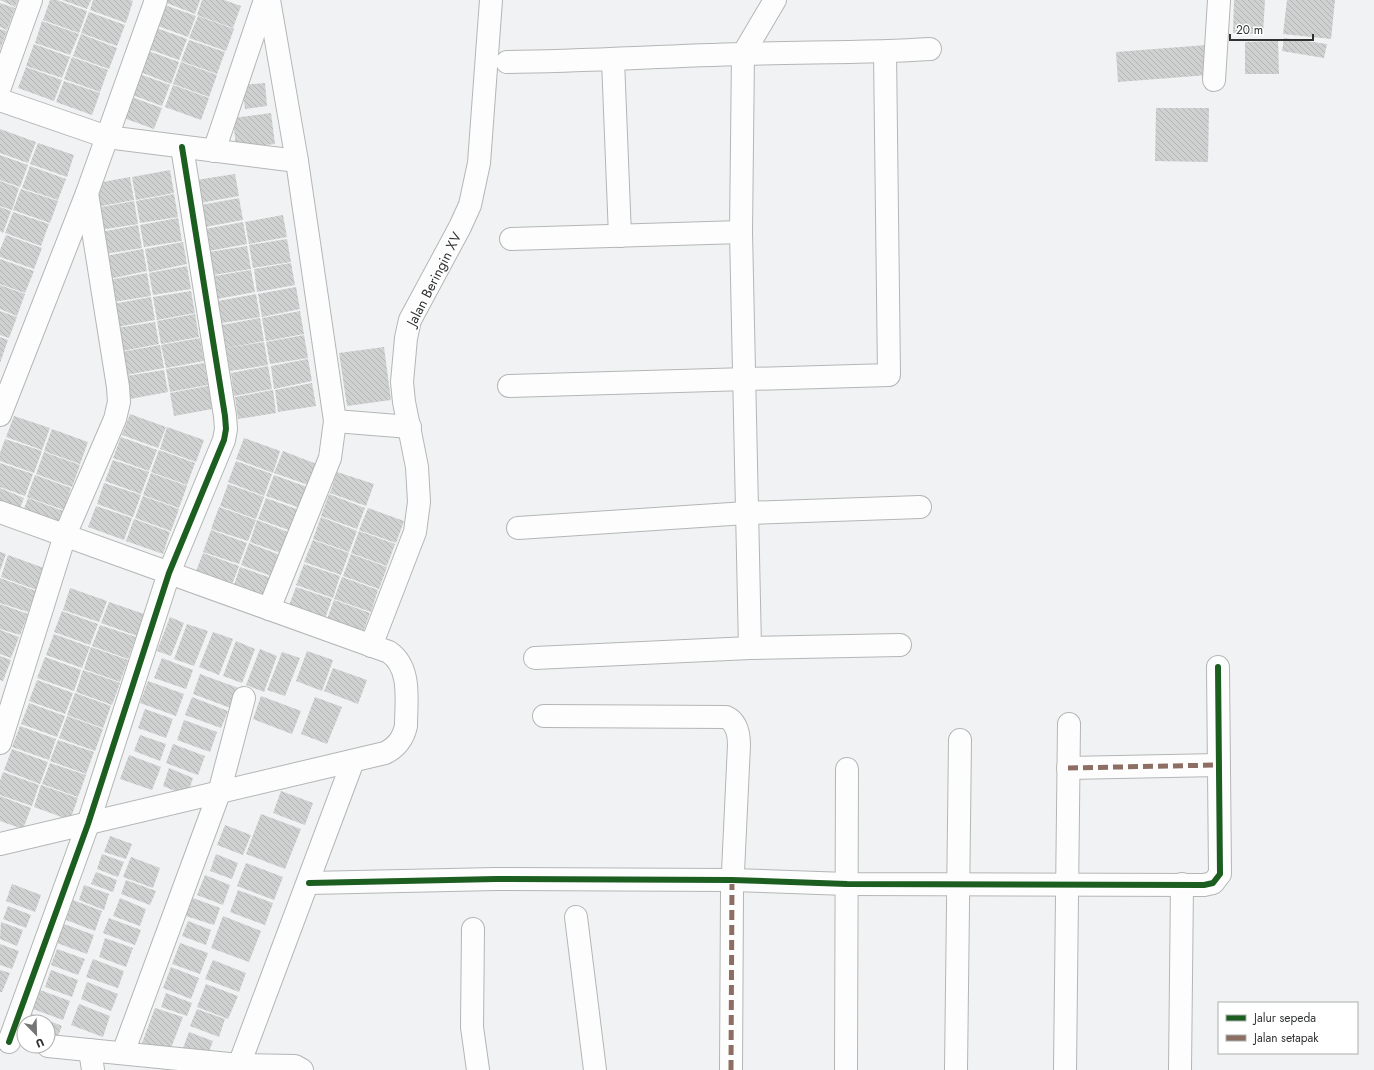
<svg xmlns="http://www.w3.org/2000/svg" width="1374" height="1070" font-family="Jost,sans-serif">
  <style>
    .building { fill: url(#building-back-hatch) }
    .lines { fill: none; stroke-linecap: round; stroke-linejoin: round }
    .minor-casing { stroke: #b4b6b6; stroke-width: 24 }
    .minor { stroke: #fdfdfd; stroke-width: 22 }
    .quiet { stroke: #8d6e63; stroke-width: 5; stroke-dasharray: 10 5; stroke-linecap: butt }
    .cycleway-casing { stroke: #fff; stroke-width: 8 }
    .cycleway { stroke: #1b5e20; stroke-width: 6 }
    .labels { text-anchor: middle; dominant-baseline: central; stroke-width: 3; stroke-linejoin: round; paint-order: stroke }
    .street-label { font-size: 14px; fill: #303232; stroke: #fff }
  </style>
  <defs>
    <pattern id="building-back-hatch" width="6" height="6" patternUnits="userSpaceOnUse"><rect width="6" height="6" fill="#cfd0d0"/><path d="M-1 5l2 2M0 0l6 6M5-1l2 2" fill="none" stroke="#b2b3b3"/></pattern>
  </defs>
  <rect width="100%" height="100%" fill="#f1f2f3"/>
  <g class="building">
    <path d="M0,0H18L15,7Z"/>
    <path d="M50,0H57L87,11L79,33L43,20Z"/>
    <path d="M62,0H91L87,9Z"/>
    <path d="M93,0H130L133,1L126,23L90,10Z"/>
    <path d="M159,0H200L195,14Z"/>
    <path d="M202,0H224L241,6L233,28L197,15Z"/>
    <path d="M1234,0H1265L1263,34L1233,33Z"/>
    <path d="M1287,0H1335L1331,39L1283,34Z"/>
    <path d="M0,3L15,8L7,30L0,27Z"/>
    <path d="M159,3L196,16L188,37L152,24Z"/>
    <path d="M89,12L125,25L117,46L81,33Z"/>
    <path d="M198,16L234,29L226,51L189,38Z"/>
    <path d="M42,21L79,34L70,55L35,43Z"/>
    <path d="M151,26L187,39L179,60L143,47Z"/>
    <path d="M0,29L7,31L0,49Z"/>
    <path d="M81,34L117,48L109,69L73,56Z"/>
    <path d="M1284,38L1327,44L1324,58L1282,51Z"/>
    <path d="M189,40L225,52L217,74L181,61Z"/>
    <path d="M1278,41L1279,74H1245V42Z"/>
    <path d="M34,44L70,57L62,78L26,66Z"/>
    <path d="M1206,45L1209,75L1118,82L1116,52Z"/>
    <path d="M143,49L179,62L171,84L135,70Z"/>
    <path d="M72,57L108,70L100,92L64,79Z"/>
    <path d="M181,62L217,75L209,97L173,84Z"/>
    <path d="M26,67L62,80L54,101L18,88Z"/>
    <path d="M134,72L170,85L162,106L127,93Z"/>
    <path d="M64,81L100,93L92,115L56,102Z"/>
    <path d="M265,83L267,106L245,109L242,85Z"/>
    <path d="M173,85L209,98L201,120L165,107Z"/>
    <path d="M126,95L162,108L154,129L118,116Z"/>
    <path d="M1156,108H1209L1208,162L1155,161Z"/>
    <path d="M271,113L275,144L236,148L233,118Z"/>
    <path d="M0,129L36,142L28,163L0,153Z"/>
    <path d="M38,143L74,155L67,177L30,164Z"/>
    <path d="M0,155L28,165L20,187L0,180Z"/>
    <path d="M30,166L66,179L58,200L22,188Z"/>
    <path d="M170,170L174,193L136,200L132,177Z"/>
    <path d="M235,174L239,196L200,203L196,180Z"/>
    <path d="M130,177L134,200L96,207L92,184Z"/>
    <path d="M0,181L19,188L12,210L0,206Z"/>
    <path d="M21,189L58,201L50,223L13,210Z"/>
    <path d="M174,194L178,217L140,223L136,201Z"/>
    <path d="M239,198L243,220L205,227L201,205Z"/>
    <path d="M134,201L138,224L100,230L96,208Z"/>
    <path d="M0,207L11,211L3,233L0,231Z"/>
    <path d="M13,212L49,224L41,246L5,233Z"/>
    <path d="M283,215L287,237L249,244L245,222Z"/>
    <path d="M178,218L182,241L144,247L140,225Z"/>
    <path d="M243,222L247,244L209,251L205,229Z"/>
    <path d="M138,225L142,248L105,254L101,232Z"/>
    <path d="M6,235L42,248L34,269L0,257V250Z"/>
    <path d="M287,239L291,262L253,268L249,245Z"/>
    <path d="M183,242L187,264L149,272L145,249Z"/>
    <path d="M247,246L251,269L213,275L209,252Z"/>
    <path d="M143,249L147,271L109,279L105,256Z"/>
    <path d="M0,259L34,271L25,293L0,284Z"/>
    <path d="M291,263L295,285L257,292L254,269Z"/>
    <path d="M187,266L191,289L153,295L149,273Z"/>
    <path d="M251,270L255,292L217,299L214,276Z"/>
    <path d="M147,273L151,296L113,302L109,280Z"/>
    <path d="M0,285L25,294L17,316L0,309Z"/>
    <path d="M296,287L300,309L262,317L258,294Z"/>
    <path d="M191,291L195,313L157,320L153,297Z"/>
    <path d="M256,294L260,317L222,323L218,301Z"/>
    <path d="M151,297L155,320L117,327L113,304Z"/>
    <path d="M0,311L17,317L9,338L0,335Z"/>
    <path d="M300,311L304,334L266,341L262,318Z"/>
    <path d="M195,314L199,337L161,344L157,321Z"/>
    <path d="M260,318L264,341L226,348L222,325Z"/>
    <path d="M155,322L159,344L122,351L117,328Z"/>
    <path d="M304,335L308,358L270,364L266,342Z"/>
    <path d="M0,337L8,340L0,363Z"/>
    <path d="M200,338L204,361L166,368L161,345Z"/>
    <path d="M264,342L268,365L230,371L226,348Z"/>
    <path d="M160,345L164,368L126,375L121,352Z"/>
    <path d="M384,347L391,400L347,406L339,353Z"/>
    <path d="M308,359L312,381L274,389L271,366Z"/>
    <path d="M204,363L208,385L170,392L166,369Z"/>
    <path d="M268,366L272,389L234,396L231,373Z"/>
    <path d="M164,370L168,392L130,399L126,376Z"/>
    <path d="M312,383L316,406L278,412L275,390Z"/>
    <path d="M208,386L212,409L174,416L170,393Z"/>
    <path d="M273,390L276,413L238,419L235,397Z"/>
    <path d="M130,414L166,427L158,448L122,435Z"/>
    <path d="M14,416L50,428L42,450L6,437Z"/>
    <path d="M167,427L204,440L196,462L160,449Z"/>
    <path d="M52,429L88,442L80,464L44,451Z"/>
    <path d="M121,437L157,450L149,471L113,458Z"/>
    <path d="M244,438L280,451L273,473L236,459Z"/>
    <path d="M5,439L42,451L34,473L0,461V453Z"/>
    <path d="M159,450L195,463L187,485L151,472Z"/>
    <path d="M283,451L319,465L311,486L274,473Z"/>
    <path d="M44,452L80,465L72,487L36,474Z"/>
    <path d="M113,460L149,472L141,494L105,481Z"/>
    <path d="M236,461L272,474L264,496L228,482Z"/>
    <path d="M0,463L33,474L25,496L0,487Z"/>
    <path d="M337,472L374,484L366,506L330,493Z"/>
    <path d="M151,473L187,486L179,508L143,495Z"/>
    <path d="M35,475L71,488L64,510L27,497Z"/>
    <path d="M274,475L310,488L303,509L266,496Z"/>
    <path d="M104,483L141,495L133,517L97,504Z"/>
    <path d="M228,484L264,497L256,519L220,506Z"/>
    <path d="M0,488L24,498L18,514L0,507Z"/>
    <path d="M329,494L365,508L357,529L321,516Z"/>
    <path d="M143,496L179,509L171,531L135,518Z"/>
    <path d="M28,498L63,511L57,527L22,514Z"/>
    <path d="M266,498L302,511L294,532L258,519Z"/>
    <path d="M96,506L132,518L124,540L88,527Z"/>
    <path d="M219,507L256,520L248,541L211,529Z"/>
    <path d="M368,508L404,521L396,543L359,530Z"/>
    <path d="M321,517L357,531L349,552L313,539Z"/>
    <path d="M134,519L170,532L163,554L126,541Z"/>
    <path d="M257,520L293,534L286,555L250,542Z"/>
    <path d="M211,530L247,543L239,564L203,552Z"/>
    <path d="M359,531L395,544L387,566L351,553Z"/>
    <path d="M313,540L349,553L341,575L304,562Z"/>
    <path d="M249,543L285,557L277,578L241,565Z"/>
    <path d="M0,552L6,554L0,571Z"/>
    <path d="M203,553L239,566L231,587L195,574Z"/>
    <path d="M351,554L387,567L379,589L343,576Z"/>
    <path d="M8,555L44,568L37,590L1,577Z"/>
    <path d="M304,564L340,576L333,598L296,585Z"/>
    <path d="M240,567L277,580L269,601L233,588Z"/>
    <path d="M342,577L378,590L371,612L334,599Z"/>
    <path d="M0,578L36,591L28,612L0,603Z"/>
    <path d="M296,587L332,599L324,621L288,608Z"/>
    <path d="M70,588L107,601L99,622L63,610Z"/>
    <path d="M334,600L370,613L362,635L326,622Z"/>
    <path d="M109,602L144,614L137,636L101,623Z"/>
    <path d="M0,604L28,614L20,635L0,629Z"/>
    <path d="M62,611L98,624L90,645L54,632Z"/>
    <path d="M170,617L184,623L171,656L157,651Z"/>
    <path d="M187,624L208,631L194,666L174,659Z"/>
    <path d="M100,625L136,637L128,659L92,646Z"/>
    <path d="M0,630L19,637L11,658L0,654Z"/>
    <path d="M213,632L233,639L219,675L199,667Z"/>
    <path d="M54,634L90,647L82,668L46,655Z"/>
    <path d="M236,641L255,649L242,683L223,676Z"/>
    <path d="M91,647L128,660L120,682L84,669Z"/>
    <path d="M260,649L277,656L264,692L246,685Z"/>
    <path d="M307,651L333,660L322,691L296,681Z"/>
    <path d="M282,652L300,658L285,696L267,690Z"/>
    <path d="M0,656L11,660L3,681L0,680Z"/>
    <path d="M45,657L81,670L74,691L37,678Z"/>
    <path d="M162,658L193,670L186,689L154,678Z"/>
    <path d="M333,668L367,680L358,704L324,691Z"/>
    <path d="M83,670L120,683L112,705L76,692Z"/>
    <path d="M200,674L241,689L233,709L193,694Z"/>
    <path d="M37,680L73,693L65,714L29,701Z"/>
    <path d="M148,681L184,694L176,716L140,703Z"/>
    <path d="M75,693L111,706L103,728L67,715Z"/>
    <path d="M261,696L301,711L292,734L253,719Z"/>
    <path d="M192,697L228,711L221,728L185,715Z"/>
    <path d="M315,697L342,707L327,744L301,734Z"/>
    <path d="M29,703L65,716L57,737L21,724Z"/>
    <path d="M145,709L173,719L166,738L138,728Z"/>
    <path d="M67,716L103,729L95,751L59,738Z"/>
    <path d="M184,720L217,732L210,752L177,740Z"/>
    <path d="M20,726L56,739L49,760L12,747Z"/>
    <path d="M140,735L166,744L160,761L134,751Z"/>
    <path d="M58,740L94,752L86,774L50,761Z"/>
    <path d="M173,744L205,756L198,775L166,763Z"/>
    <path d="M12,749L48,762L40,784L4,770Z"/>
    <path d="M129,755L161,767L152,790L120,779Z"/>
    <path d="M50,763L86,775L78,797L42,784Z"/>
    <path d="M169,768L193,778L187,796L163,786Z"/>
    <path d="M3,772L39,785L32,806L0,795V781Z"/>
    <path d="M41,785L78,798L70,820L34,807Z"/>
    <path d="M281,791L313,803L305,825L273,813Z"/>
    <path d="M0,796L31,808L23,829L0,821Z"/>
    <path d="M261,814L301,829L285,869L246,854Z"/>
    <path d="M225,825L251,835L243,855L217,845Z"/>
    <path d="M110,836L132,844L126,859L104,852Z"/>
    <path d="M102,854L124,862L118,877L97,869Z"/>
    <path d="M216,854L238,863L232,879L210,871Z"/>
    <path d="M131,857L160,868L153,888L123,877Z"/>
    <path d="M246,863L283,877L274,900L237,886Z"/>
    <path d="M96,872L117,880L113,892L91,884Z"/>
    <path d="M205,875L230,885L223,905L197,895Z"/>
    <path d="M126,880L156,891L150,905L121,894Z"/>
    <path d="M12,884L41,895L35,912L6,901Z"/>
    <path d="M84,885L109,894L104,910L79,900Z"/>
    <path d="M238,890L273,903L265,925L230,912Z"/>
    <path d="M120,898L146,909L140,926L113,916Z"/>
    <path d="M193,898L220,908L214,925L186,916Z"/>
    <path d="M73,900L102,911L95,931L66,920Z"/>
    <path d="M8,906L31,915L26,928L3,919Z"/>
    <path d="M223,916L261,931L249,962L211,948Z"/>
    <path d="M109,918L141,930L135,945L103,933Z"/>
    <path d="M188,921L211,930L206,945L182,936Z"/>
    <path d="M1,922L23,930L17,946L0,939Z"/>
    <path d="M64,924L94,935L87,954L57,943Z"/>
    <path d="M105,938L133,948L126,967L99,957Z"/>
    <path d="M180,943L208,953L200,974L172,964Z"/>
    <path d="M0,944L19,951L12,969L0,965Z"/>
    <path d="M57,949L85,959L78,975L51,965Z"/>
    <path d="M93,959L124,971L118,988L86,977Z"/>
    <path d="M213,960L246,973L239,992L205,979Z"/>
    <path d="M171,967L199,978L191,999L163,988Z"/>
    <path d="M0,970L10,973L2,992H0Z"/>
    <path d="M51,970L78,980L72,997L45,987Z"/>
    <path d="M87,982L118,994L111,1011L81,999Z"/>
    <path d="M206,984L238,996L228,1019L197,1007Z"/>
    <path d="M40,990L70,1001L63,1020L33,1009Z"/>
    <path d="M166,993L192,1003L187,1016L161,1007Z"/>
    <path d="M79,1004L110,1016L103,1037L71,1025Z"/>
    <path d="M155,1008L183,1017L169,1053L142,1043Z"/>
    <path d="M197,1009L225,1019L219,1037L190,1026Z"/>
    <path d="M30,1013L62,1026L56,1041L48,1038V1022H26Z"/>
    <path d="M189,1032L213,1041L207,1057L183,1048Z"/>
  </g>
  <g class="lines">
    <defs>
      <g id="minor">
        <path d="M613,60L620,236"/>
        <path d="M507,62C586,61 664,56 743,54C805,52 868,53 930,49"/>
        <path d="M1214,80L1219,0"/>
        <path d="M0,87L31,0"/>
        <path d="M0,100L107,137L297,161"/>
        <path d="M214,151L265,0"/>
        <path d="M511,239L741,232"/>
        <path d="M509,386L889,375L885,52"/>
        <path d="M0,415L87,193L156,0"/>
        <path d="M335,421L410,427"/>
        <path d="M0,512L389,652C412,668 406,701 406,726C403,739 397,747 385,753L0,844"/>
        <path d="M518,528L746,513L920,507"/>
        <path d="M269,609L330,458L335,421L297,161L269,0"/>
        <path d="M371,646L415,532L419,502L417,467L404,402L402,382L406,338L410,320L460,227L470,205L479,163L491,0"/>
        <path d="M750,648L741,232L743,54L775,0"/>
        <path d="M535,658L750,648L900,645"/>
        <path d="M544,716L726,717C737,722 739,734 739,745L732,893L731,1070"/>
        <path d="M0,743L65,535L115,419L119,402L118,387L87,193"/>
        <path d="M1068,768L1219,765"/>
        <path d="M309,883L496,879L732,880L847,884L1204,885L1213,883L1220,874L1218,667"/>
        <path d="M576,917L595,1070"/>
        <path d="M473,929L472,1027L478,1070"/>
        <path d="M9,1042L88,824L169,573L224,440L226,429L225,416L182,147"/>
        <path d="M48,1046L239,1065L295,1066L302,1070"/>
        <path d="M90,1050L93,1070"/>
        <path d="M123,1053L219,793L244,698"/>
        <path d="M239,1065L353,761"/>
        <path d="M846,1070L847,769"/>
        <path d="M956,1070L960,740"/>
        <path d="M1065,1070L1069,724"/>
        <path d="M1180,1070L1182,884"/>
      </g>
    </defs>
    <use href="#minor" class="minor-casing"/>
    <use href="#minor" class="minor"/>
    <g class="quiet">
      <path d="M1068,768L1219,765"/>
      <path d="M731,1070L732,880"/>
    </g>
    <defs>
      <g id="cycleway">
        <path d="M309,883L496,879L732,880L847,884L1204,885L1213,883L1220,874L1218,667"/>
        <path d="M9,1042L88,824L169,573L224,440L226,429L225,416L182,147"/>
      </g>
    </defs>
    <use href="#cycleway" class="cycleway-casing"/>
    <use href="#cycleway" class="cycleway"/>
  </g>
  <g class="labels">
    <g class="street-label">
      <text transform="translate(434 279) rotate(-63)">Jalan Beringin XV</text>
    </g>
  </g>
  <rect x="1218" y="1002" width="140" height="52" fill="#ffffff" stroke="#acadad"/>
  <rect x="1226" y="1015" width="20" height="6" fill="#1b5e20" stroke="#acadad"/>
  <text x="1254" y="1022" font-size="12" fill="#303232">Jalur sepeda</text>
  <rect x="1226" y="1035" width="20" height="6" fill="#8d6e63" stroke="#acadad"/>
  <text x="1254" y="1042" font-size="12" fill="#303232">Jalan setapak</text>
  <g transform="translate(36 1034) rotate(157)"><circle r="19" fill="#ffffff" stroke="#acadad"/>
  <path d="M0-3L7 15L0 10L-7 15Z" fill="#747576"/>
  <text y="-6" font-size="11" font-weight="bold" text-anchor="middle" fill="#303232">U</text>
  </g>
  <path d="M1230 34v6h83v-6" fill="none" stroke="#303232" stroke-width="2"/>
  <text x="1236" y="34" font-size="12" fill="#303232" stroke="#ffffff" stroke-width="3" paint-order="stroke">20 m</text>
</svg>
